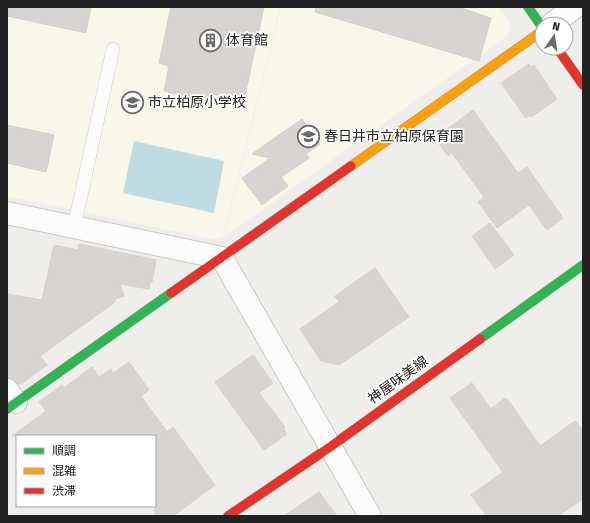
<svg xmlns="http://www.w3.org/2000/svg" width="590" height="523" font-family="'Fira Sans','Noto Sans JP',sans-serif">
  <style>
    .education { fill: #f8f7e8 }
    .water { fill: #bfdbe3 }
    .building { fill: #d7d4d2; stroke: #d3d0cc }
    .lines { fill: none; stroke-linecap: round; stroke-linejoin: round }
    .lane-casing { stroke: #c9c8c7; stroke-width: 14 }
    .street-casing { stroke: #c9c8c7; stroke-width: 24 }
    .fast-casing { stroke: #999a82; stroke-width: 10 }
    .slow-casing { stroke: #999a82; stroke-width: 10 }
    .jam-casing { stroke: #999a82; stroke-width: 10 }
    .lane { stroke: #fdfcfc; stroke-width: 13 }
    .street { stroke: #fdfcfc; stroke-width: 22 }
    .fast { stroke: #30b455; stroke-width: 9 }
    .slow { stroke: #ff9f0a; stroke-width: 9 }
    .jam { stroke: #e5322d; stroke-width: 9 }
    .labels { text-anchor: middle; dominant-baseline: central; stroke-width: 3.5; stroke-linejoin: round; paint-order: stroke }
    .poi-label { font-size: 14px; fill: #222; stroke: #fff; text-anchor: start }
    .street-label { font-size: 14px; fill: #222; stroke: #fff }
  </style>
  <rect width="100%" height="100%" fill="#f0eeeb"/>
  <g class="education">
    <path d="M7,7H280L223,237L211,239L7,196Z"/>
    <path d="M281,7H498L511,24L508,35L224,237Z"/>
  </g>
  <path class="water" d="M134,141L224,161L214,213L123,193Z"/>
  <g class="building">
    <path d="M8,7H91L86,33L7,16Z"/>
    <path d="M171,7H264L244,100L213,94L211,102L164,91L169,66L159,63Z"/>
    <path d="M316,7H458L491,18L479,61L315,12Z"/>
    <path d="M529,64L531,67L534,65L557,99L531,117L530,115L526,118L501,83Z"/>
    <path d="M473,110L518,173L527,167L563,218L547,230L529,205L497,228L478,202L484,197L452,153L448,156L435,138Z"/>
    <path d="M302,119L320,144L306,154L309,158L281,177L288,186L262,205L242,178L270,158L252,154Z"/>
    <path d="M7,125L54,135L46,172L7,163Z"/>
    <path d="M490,223L514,255L495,269L472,236Z"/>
    <path d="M79,244L156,260L152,282H150L149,289L120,284L124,296L115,299V302L40,356L47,365L21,384L17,383L12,379L7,378V294L42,300L54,245L78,250Z"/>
    <path d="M375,268L409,317L339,365L321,361L300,329L339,302L335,296Z"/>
    <path d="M253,355L273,383L259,393L285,427L283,428L287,434L264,450L215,382Z"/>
    <path d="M129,362L149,390L141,396L167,432L173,427L215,485L173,516H155V436H12L46,411L39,402L62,385L64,388L92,367L99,377L111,369L113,373Z"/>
    <path d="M472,383L491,409L505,398L508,400L540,446L575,421L583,431V499L558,516H487L471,495L503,472L450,398Z"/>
    <path d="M319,492L337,516H284Z"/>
  </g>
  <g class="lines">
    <defs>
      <path id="lane" d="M74,227L113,49"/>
      <g id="street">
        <path d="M552,24L575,7"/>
        <path d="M7,213L222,258L370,516"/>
        <path d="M7,390L16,402"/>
      </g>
      <g id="fast">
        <path d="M528,7L542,27"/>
        <path d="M480,339L583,265"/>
        <path d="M7,409L171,293"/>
      </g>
      <path id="slow" d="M351,166L542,31"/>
      <g id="jam">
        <path d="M557,48L583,85"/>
        <path d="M171,293L351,166"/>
        <path d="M228,516L330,447L480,339"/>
      </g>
    </defs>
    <use href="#lane" class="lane-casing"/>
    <use href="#street" class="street-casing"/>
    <use href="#fast" class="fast-casing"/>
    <use href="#slow" class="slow-casing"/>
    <use href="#jam" class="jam-casing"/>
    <use href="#lane" class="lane"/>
    <use href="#street" class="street"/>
    <use href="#fast" class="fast"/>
    <use href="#slow" class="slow"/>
    <use href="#jam" class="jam"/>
  </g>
  <defs>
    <symbol id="building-ring" viewBox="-11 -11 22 22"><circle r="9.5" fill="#fff" stroke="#6a6968" stroke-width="1.5"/><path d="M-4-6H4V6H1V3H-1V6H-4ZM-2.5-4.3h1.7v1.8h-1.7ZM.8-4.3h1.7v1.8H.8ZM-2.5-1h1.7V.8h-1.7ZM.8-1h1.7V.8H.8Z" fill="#6a6968"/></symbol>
    <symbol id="school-ring" viewBox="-11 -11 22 22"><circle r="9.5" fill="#fff" stroke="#6a6968" stroke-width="1.5"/><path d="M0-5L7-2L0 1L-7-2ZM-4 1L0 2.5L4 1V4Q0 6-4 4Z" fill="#6a6968"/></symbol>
  </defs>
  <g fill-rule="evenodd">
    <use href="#building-ring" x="198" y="28" width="25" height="25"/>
    <use href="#school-ring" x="120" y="90" width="25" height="25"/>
    <use href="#school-ring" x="296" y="124" width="25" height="25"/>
  </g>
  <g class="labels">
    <g class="poi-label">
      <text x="226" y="40">体育館</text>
      <text x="148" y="102">市立柏原小学校</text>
      <text x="324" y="136">春日井市立柏原保育園</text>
    </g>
    <g class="street-label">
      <text transform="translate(398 380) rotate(-36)">神屋味美線</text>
    </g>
  </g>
  <rect width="590" height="523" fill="none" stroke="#222222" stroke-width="16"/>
  <rect x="16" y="435" width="140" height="72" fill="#ffffff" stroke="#a7a7a7"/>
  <rect x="24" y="448" width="20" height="6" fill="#30b455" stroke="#a7a7a7"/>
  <text x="52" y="455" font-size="12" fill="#222222">順調</text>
  <rect x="24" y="468" width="20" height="6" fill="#ff9f0a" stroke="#a7a7a7"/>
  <text x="52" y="475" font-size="12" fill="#222222">混雑</text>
  <rect x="24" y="488" width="20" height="6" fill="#e5322d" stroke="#a7a7a7"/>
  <text x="52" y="495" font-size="12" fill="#222222">渋滞</text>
  <g transform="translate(554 36) rotate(13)"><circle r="19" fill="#ffffff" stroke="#a7a7a7"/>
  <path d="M0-3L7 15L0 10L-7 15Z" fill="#6a6968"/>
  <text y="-6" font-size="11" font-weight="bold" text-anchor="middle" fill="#222222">N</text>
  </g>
</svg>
